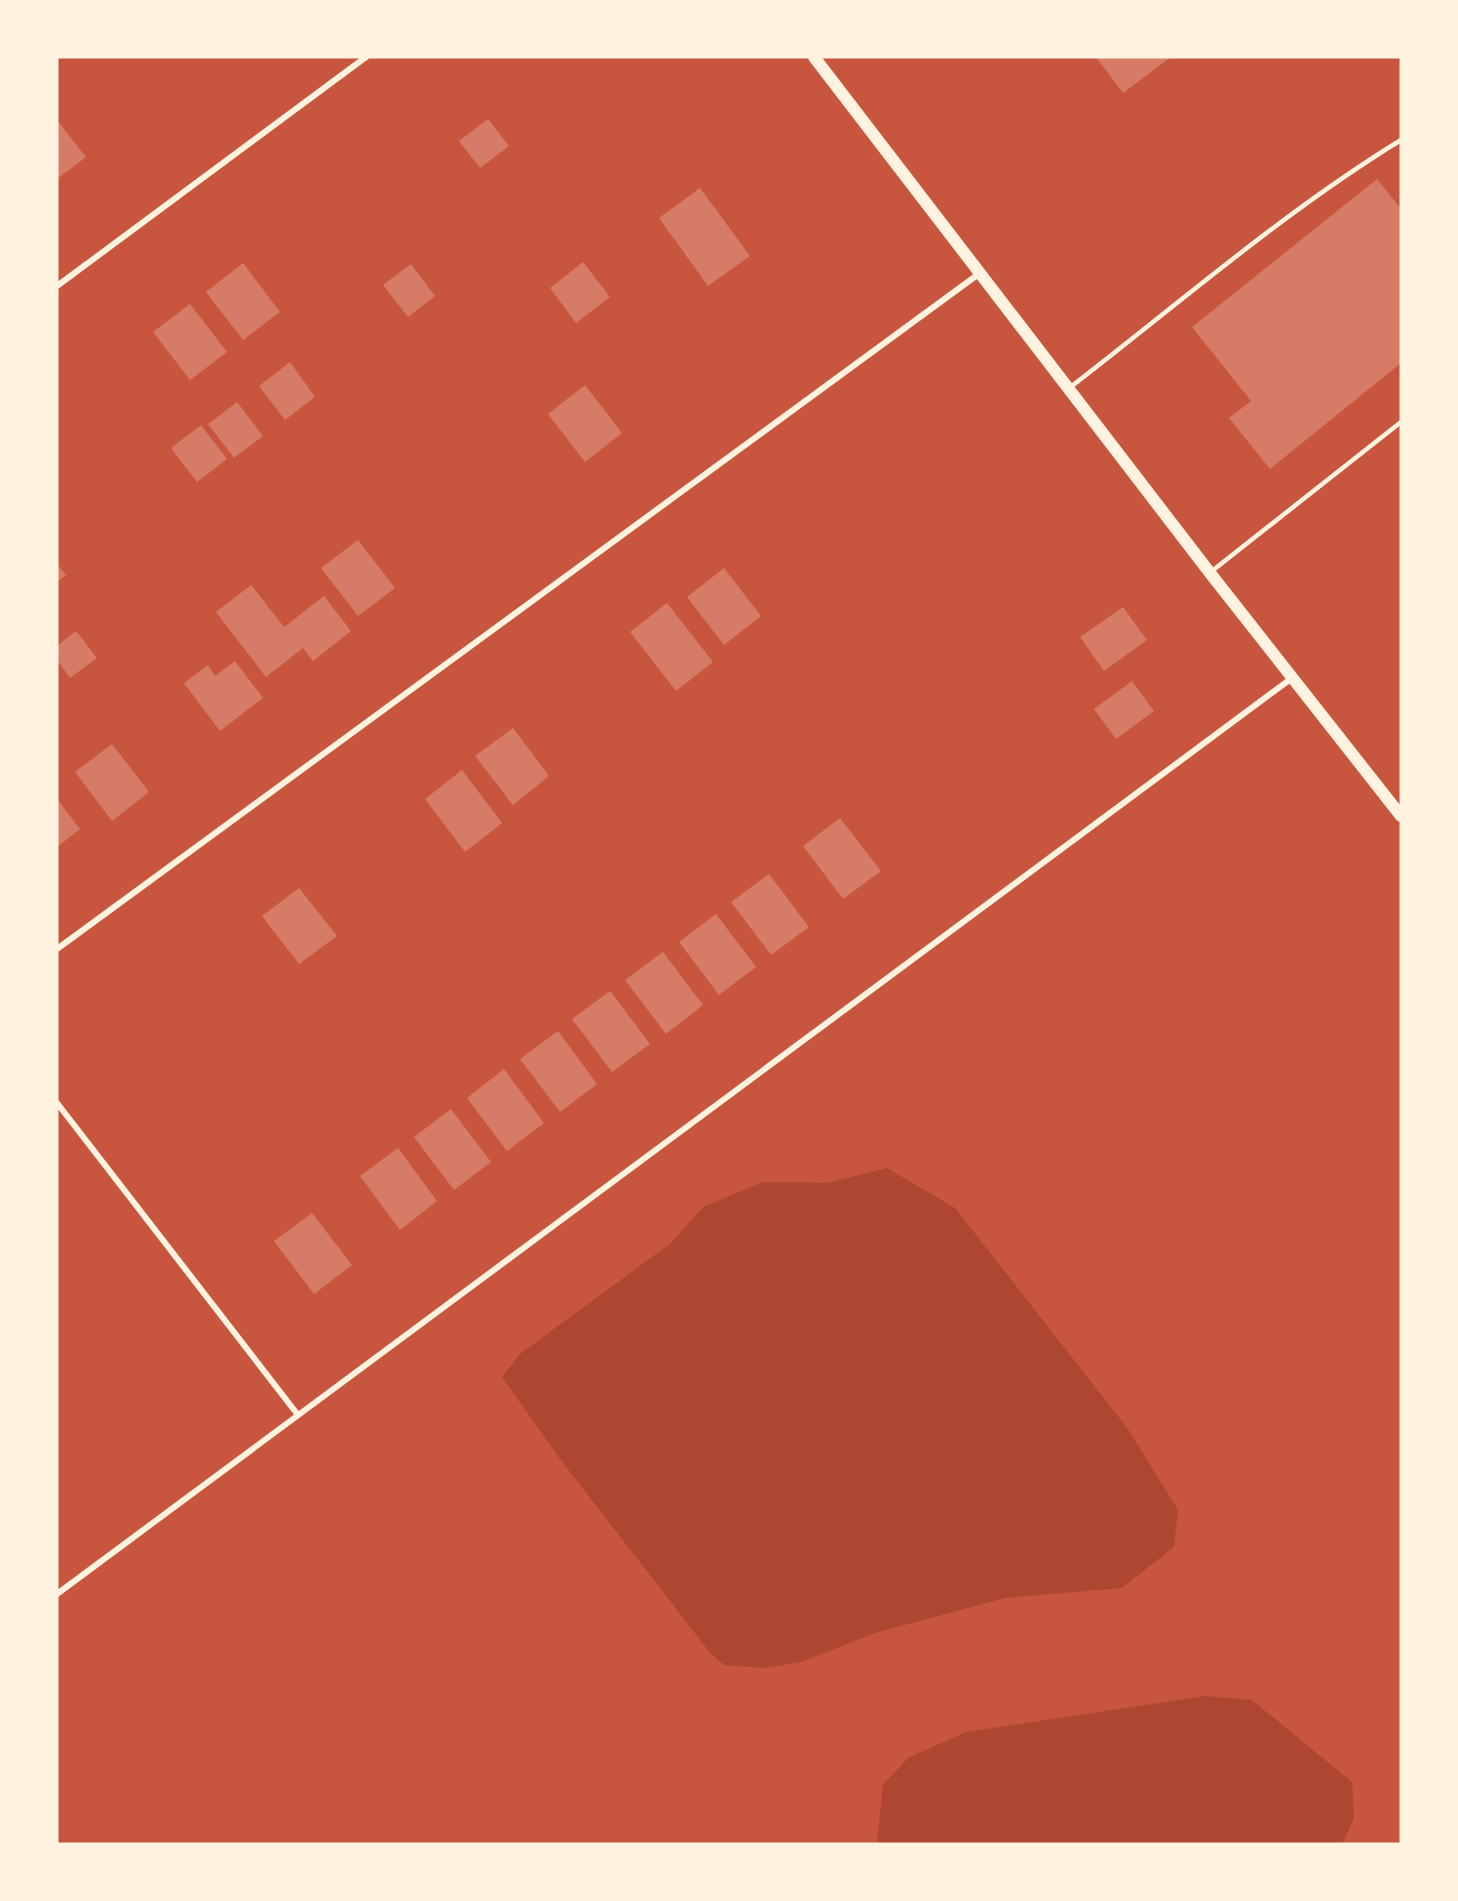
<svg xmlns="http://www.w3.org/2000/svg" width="1458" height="1901" font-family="Overpass,sans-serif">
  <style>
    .green { fill: #ae4732 }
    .building { fill: #d67c66 }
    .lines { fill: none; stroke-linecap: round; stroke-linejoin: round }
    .service { stroke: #fff3e0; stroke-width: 4.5 }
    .minor { stroke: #fff3e0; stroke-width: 6 }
    .secondary { stroke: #fff3e0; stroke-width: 12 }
  </style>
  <rect width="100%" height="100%" fill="#c8553d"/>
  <g class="green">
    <path d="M887,1168L955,1208L1128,1429L1178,1510L1174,1547L1122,1588L1005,1598L875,1633L801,1662L765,1668L724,1665L711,1654L560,1459L502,1377L520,1354L671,1243L703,1207L763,1182L828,1183Z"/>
    <path d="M1205,1696L1252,1700L1352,1782L1354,1818L1342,1844H877L883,1785L908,1758L966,1732Z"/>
  </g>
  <g class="building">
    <path d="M1096,57H1171L1123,93Z"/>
    <path d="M488,119L509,146L480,168L459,141Z"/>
    <path d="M57,120L86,157L57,179Z"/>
    <path d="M1377,179L1401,209V363L1270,469L1229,418L1251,401L1192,327Z"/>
    <path d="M700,188L750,256L708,286L659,218Z"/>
    <path d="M583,262L610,297L576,323L550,288Z"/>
    <path d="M243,263L280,312L243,340L206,292Z"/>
    <path d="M411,264L435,296L408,317L383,285Z"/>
    <path d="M190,304L227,352L190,380L153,332Z"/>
    <path d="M290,362L315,397L285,420L259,386Z"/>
    <path d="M585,385L622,433L585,462L548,414Z"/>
    <path d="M237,402L263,436L234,458L208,424Z"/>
    <path d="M201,425L227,459L197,482L171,448Z"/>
    <path d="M358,540L395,588L358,616L321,568Z"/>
    <path d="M57,564L66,575L57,582Z"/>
    <path d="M724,568L761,616L724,645L687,597Z"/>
    <path d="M251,585L284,627L324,596L351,631L313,661L303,648L266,677L216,612Z"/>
    <path d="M667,603L713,662L676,691L630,632Z"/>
    <path d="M1123,607L1147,640L1104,671L1080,637Z"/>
    <path d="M76,631L97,658L70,678L57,660V646Z"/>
    <path d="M235,661L263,698L220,731L184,683L208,665L215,676Z"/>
    <path d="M1132,681L1154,711L1116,739L1094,709Z"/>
    <path d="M513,728L549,776L513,805L475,756Z"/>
    <path d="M112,744L149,792L112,821L75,772Z"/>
    <path d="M462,770L502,823L465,852L425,799Z"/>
    <path d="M57,799L80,829L57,847Z"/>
    <path d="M840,818L881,871L843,899L803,846Z"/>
    <path d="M769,874L809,927L771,955L731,902Z"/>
    <path d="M299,888L337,936L299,964L262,916Z"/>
    <path d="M716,914L756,967L719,995L679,942Z"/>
    <path d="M663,952L703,1005L666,1034L625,980Z"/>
    <path d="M610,991L650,1044L612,1072L572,1019Z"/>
    <path d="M558,1031L597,1084L560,1112L520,1059Z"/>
    <path d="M504,1069L544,1123L507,1151L467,1098Z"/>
    <path d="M451,1109L491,1162L454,1190L414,1137Z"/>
    <path d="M398,1148L437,1201L400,1230L360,1176Z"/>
    <path d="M312,1213L352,1265L314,1294L274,1241Z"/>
  </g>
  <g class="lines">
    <g class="service">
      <path d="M1068,389C1177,305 1285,211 1401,140"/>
      <path d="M1212,571L1401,422"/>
    </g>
    <g class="minor">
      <path d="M57,286L366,57"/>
      <path d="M57,949L980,273"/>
      <path d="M57,1103L298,1415"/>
      <path d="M57,1594L1292,678"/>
    </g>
    <path class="secondary" d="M814,57L1210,573L1401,816"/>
  </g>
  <rect width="1458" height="1901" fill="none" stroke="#fff3e0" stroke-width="117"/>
</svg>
